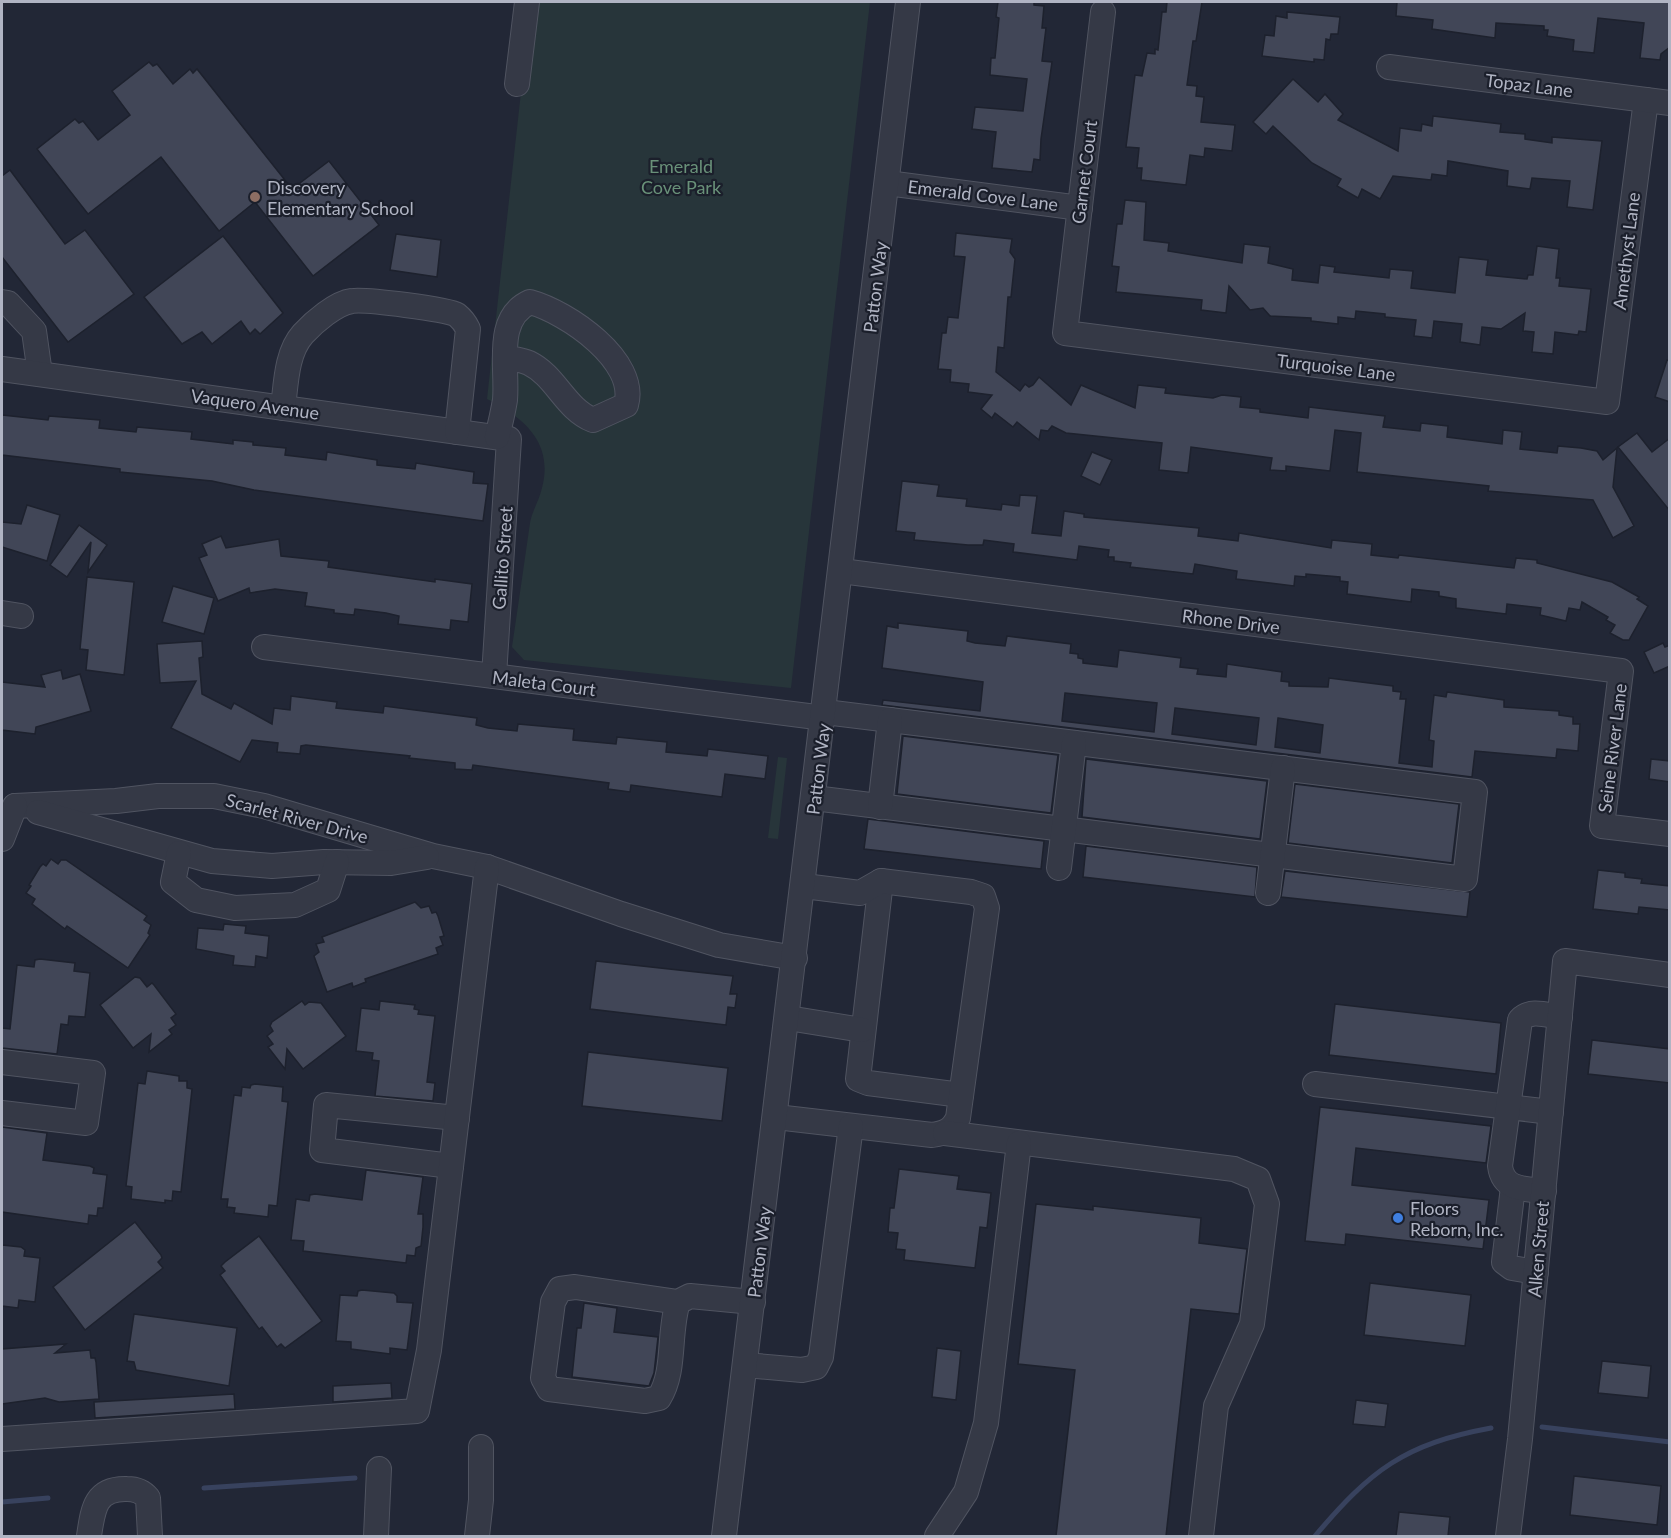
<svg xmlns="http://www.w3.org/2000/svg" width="1671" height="1538" font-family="Lato,sans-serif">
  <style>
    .green { fill: #27353a }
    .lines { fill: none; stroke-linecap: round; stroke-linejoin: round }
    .stream { stroke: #38425e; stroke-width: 5 }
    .building { fill: #414657; stroke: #1d212d; stroke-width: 1.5; fill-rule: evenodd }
    .minor-casing { stroke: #505461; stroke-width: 26 }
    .minor { stroke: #353946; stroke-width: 24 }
    .education-dot { fill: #8d6e63; stroke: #1b1f2b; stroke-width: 2 }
    .shop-dot { fill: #3f7fe0; stroke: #1b1f2b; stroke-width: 2 }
    .labels { text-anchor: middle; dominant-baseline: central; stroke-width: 4.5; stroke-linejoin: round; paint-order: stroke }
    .street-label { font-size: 18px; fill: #b0b4c3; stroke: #1b1f2b }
    .park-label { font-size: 18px; fill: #699179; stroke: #1b1f2b }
    .poi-label { font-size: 18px; fill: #b0b4c3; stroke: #1b1f2b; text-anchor: start }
  </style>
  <rect width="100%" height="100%" fill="#222736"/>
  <g class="green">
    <path d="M531,2H870L791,688L524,660L512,647C518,606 524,565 530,523C532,511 539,501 542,488C554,442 523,417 487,399Z"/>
    <path d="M778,757L787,758L778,839L768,838Z"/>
  </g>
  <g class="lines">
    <g class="stream">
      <path d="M1542,1427L1670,1442"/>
      <path d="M204,1488L355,1478"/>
      <path d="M2,1502L48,1498"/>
      <path d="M1315,1536C1371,1470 1404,1444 1491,1428"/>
    </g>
  </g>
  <g class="building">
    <path d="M998,2H1034V5L1044,6L1042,28H1046L1042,61L1052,62L1041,139L1040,160L1034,159L1032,172L992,168L996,132L972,129L975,107L1023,111L1027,79L990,75L991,58H995L999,18L996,17Z"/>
    <path d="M1167,2H1202L1196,41H1193L1187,85L1197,86L1196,96L1204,97L1201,122L1235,125L1232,151L1205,148L1204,157L1190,155L1186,185L1141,180L1142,168H1137L1139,148L1126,147L1135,75L1142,76L1147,53L1155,54V49L1158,50L1162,12H1166Z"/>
    <path d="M1397,2H1670V47L1661,54L1660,60L1640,58L1644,23L1598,18L1594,53L1573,51L1574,40L1547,36L1548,30H1544V26L1496,23L1495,38L1432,29L1433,20L1396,16Z"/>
    <path d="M1287,12L1340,17L1338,34H1331L1330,40L1326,39L1324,60L1314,59V62L1262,56L1265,35L1274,36L1276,16L1287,18Z"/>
    <path d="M149,62L153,66L157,64L173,84L190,69L193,73L197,69L292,189L329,161L379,225L313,276L255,202L219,231L161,157L88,214L37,149L75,119L79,123L83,121L98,140L130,115L112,91Z"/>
    <path d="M1293,79L1318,102L1325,94L1343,114L1338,120L1398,151L1400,128L1421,131L1422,124L1432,126L1433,116L1501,124L1500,132L1525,134V139L1552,143V137L1602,141L1593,210L1567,207L1570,181L1532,178L1530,189L1507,186L1508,171L1448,161L1447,176L1432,174L1431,180L1393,176L1380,199L1362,189L1358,198L1337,186L1341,179L1312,163L1273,126L1266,134L1253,122Z"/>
    <path d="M10,170L65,244L85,230L134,294L68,342L2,257V176Z"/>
    <path d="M1125,200L1146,202L1144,240L1169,243L1168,251L1242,263L1244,244L1270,247L1268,263L1293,269L1292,280L1318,283L1320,265L1335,267L1334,272L1389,278L1390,269L1413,271L1411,288L1455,293L1459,257L1488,260L1486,275L1527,279L1528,275H1533L1537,246L1559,249L1556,278H1560L1559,286L1591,289L1586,332L1579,331L1578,335L1555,332L1553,354L1532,352L1534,332L1523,331L1525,313L1501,329L1482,327L1480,345L1460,342L1462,324L1434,321L1432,338L1414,336L1416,320L1385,317V314L1356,311L1355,319L1338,317V324L1311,321V318L1270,316L1263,308L1250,310L1229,286L1226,313L1201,310L1202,300L1116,292L1119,267L1112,266L1117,224H1122Z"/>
    <path d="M956,233L1012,239L1010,252L1015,259L1011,297H1008L1004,348L998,347L996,372L1020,391L1025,384L1029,387L1033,385L1039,377L1071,405L1081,385L1135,408L1138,385L1166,388L1165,393L1213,398L1222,395L1241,397L1240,407L1260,409V412L1308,418L1309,407L1385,416L1383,427L1420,431L1421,423L1448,426L1447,437L1502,444L1503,430L1522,432L1520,449L1557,453L1558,446L1581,448L1597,451L1603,460L1617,448L1613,487L1634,526L1613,538L1593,500L1488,491L1489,486L1357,472L1361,433L1335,430L1330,471L1286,466V471L1270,470L1272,458L1191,447L1188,473L1159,470L1162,443L1066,433L1052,426L1048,431L1041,430L1039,440L1017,422L1013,427L995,413L992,418L981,409L992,395L968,392L969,384L950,382L951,370L938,369L942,333H946L948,317L958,318L965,257L954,256Z"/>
    <path d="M396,234L441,240L437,277L390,270Z"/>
    <path d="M223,236L283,313L260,334L255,329L250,334L241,321L212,344L202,332L182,344L144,297Z"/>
    <path d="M1667,360L1670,361V402L1655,397Z"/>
    <path d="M2,415L48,420L49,416L100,420L99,428L136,432L137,427L192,432L191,439L233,444V440L253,442V445L286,448L285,455L326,460L327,452L377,460V465L415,469L416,463L474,472L473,483L488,484L483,521L254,490L212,481L120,472V469L2,455Z"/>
    <path d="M1637,433L1652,452L1670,438V511L1618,447Z"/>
    <path d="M1092,452L1112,460L1100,485L1081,476Z"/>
    <path d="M902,481L939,485L937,496L967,499L966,506L1001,510L1002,504L1019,506L1020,495L1037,496L1032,533L1061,536L1064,511L1084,514V517L1199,528L1198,536L1238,541L1239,533L1331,548L1332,540L1372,544L1371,555L1398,558L1399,555L1514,568L1516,558L1537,560V563L1612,582L1639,597L1637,599L1648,606L1629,640H1623L1610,633L1615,625L1606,620L1608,617L1582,602L1580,610L1569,608L1566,621L1540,615L1541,608L1507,604L1506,614L1456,608V599L1439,596V592L1412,589L1411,602L1347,594L1348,582L1340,581V577L1306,574V577L1295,576L1294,586L1236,579L1237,571L1195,564L1193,574L1130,567L1131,563L1114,561V557H1108L1109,550L1079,546L1077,560L1013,552L1014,544L984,540L983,545H968L914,540L915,533L896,531Z"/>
    <path d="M27,505L60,515L47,561L2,547V522L21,524Z"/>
    <path d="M79,525L107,545L88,572L91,542L67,577L50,565Z"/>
    <path d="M221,536L226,548L279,539L281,556L329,561L328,567L435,582V579L472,584L468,622L451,620L450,630L398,624L399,616L386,613L355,609L354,615L334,613V610L305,606L307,593L275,589L250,593L249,588L218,601L199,558L207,555L202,544Z"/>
    <path d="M87,577L134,582L124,675L86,670L88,650L80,649Z"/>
    <path d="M173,586L214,598L204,634L162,622Z"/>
    <path d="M898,623L968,631L967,641L975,643L1005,646L1007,636L1071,644L1070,653L1078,654V658L1083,659V663L1117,667L1119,650L1181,658L1180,667L1198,669L1197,674L1226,677L1227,664L1282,672L1281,681L1289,682V686L1328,687L1329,678L1393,686V691L1401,692L1400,699H1406L1399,763L1432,767L1434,741L1429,740L1434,695L1446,697L1447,692L1504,700V707L1559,711V715L1573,717V724H1580L1578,751L1557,749L1556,758L1475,751L1472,777L882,705L883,700L980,711L983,682L882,668L887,626L898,628ZM1065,693L1157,703L1154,732L1062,721ZM1175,708L1259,718L1256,745L1172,734ZM1278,718L1323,725L1320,753L1275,747Z"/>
    <path d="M202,641L203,657L199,658L202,694L231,709L234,703L272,724L274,708L290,710L291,696L337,702L336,708L383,713L384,706L477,718L476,725L488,728L517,731L518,724L574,729L573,740L616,744L617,737L667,742L666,752L707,756L708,749L768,756L765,779L725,774L722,797L631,785L630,792L608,789L609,783L473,765L472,770L455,769V763L409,758L410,756L306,745L301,746L300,754L277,752L278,743L252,740L240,762L171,728L196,681L160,683L157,644Z"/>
    <path d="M1663,643L1665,647L1670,645V666L1654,673L1644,652Z"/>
    <path d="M61,670L63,679L80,674L91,711L36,727L35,734L2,730V682L45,687L41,675Z"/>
    <path d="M903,736L1058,755L1051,813L897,794Z"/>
    <path d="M1086,759L1267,781L1260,839L1082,817Z"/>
    <path d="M1651,759L1670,761V782L1649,779Z"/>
    <path d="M1295,784L1459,804L1452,863L1288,843Z"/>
    <path d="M868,819L1044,841L1041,869L864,849Z"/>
    <path d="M1086,846L1257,867L1255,897L1083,877Z"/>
    <path d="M51,859L58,864L61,860H66L147,916L144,920L151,925L148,933L150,935L128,968L67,926L65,929L32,904L35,899L26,893L31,886L29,885L40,867L43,864L46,866Z"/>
    <path d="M1598,870L1625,873V877L1642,879L1641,883L1670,886V910L1639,907L1638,914L1593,909Z"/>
    <path d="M1285,871L1470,892L1467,917L1281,897Z"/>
    <path d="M415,902L421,908L429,906L432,913L436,912L438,916L444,936L440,937L443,945L436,948L438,954L365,979L366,982L353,987L352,983L327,992L314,956L319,952L316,944L324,942L322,937Z"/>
    <path d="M224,924L246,926L245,933L269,936L267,958L256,956L255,967L233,965L234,956L196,949L198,928L223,930Z"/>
    <path d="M40,959L75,963L74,971L90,973L85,1017L69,1016L68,1025L61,1024L57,1054L2,1048V1028L10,1029L17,965L34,967L35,960Z"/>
    <path d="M596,961L733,976L730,994H737L735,1008L728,1007L726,1025L590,1009Z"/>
    <path d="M135,977L140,978L147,987L152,983L154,985L176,1014L171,1018L176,1025L169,1030L172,1034L149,1052L151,1034L133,1048L100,1005Z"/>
    <path d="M302,1001L305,1005L309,1002L321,1003L346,1036L303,1069L287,1049L285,1069L268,1047L273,1044L267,1036L273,1031L270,1026L272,1022Z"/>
    <path d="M380,1001L415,1005L414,1009L419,1010L418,1014L435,1016L427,1082L435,1083L433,1101L375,1096L379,1061L372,1060L373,1053L356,1051L361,1008L379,1010Z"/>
    <path d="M1335,1004L1501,1023L1496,1074L1329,1055Z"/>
    <path d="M1592,1040L1670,1049V1083L1588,1074Z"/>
    <path d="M588,1052L728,1068L722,1121L582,1106Z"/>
    <path d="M147,1071L179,1076V1081H187V1088L192,1089L181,1192L173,1191L172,1201L165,1200V1203L131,1199L132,1187L126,1186L138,1083L145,1084Z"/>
    <path d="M255,1084L283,1087L282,1101L288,1102L277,1206L269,1205L268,1217L234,1213L235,1208L227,1207L228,1199H221L234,1095L241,1096L242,1087L250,1088L251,1085Z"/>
    <path d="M1320,1107L1491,1126L1486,1163L1356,1148L1352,1185L1489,1200L1483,1249L1346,1234L1345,1245L1305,1241Z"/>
    <path d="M2,1127L47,1133L43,1160L90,1166L94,1168L93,1173L107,1175L103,1208H98L97,1216L89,1215L88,1224L2,1212Z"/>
    <path d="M899,1169L959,1176L957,1189L991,1193L987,1228L980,1227L975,1268L904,1260L905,1250L896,1249L898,1233L888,1232L890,1208H894Z"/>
    <path d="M366,1170L423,1177L418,1214H423V1227L421,1246L416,1248L415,1256L407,1255L406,1263L303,1251L304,1241L291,1240L296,1199L309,1201L310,1195L315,1194L362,1200Z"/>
    <path d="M1036,1204L1093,1210V1206L1201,1218L1199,1243L1247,1249L1239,1314L1191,1309L1166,1536H1056L1075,1370L1018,1364Z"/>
    <path d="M135,1222L161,1255L162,1258L158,1262L163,1268L85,1330L53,1287Z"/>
    <path d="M259,1236L322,1321L285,1348L281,1344L277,1347L262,1327L259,1329L220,1275L225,1271L221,1266L225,1262Z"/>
    <path d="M2,1245L21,1247L25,1250L24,1256L40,1258L35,1302L19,1300L18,1308L2,1306Z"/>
    <path d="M1370,1283L1471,1295L1465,1346L1364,1335Z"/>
    <path d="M362,1290L394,1293L397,1296V1302L413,1303L407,1350L390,1348V1354L351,1349V1342L336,1341L340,1295L357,1296L358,1291Z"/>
    <path d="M584,1303L617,1308L614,1332L658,1337L654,1373L649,1386L572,1377L577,1328H581Z"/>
    <path d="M134,1314L237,1328L229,1386L136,1370L134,1362L127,1361Z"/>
    <path d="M66,1344L55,1353L90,1350L91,1358H95L96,1362L99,1399L59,1402L45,1398L2,1404V1349Z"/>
    <path d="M937,1348L961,1351L956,1400L932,1397Z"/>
    <path d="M1602,1361L1651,1366L1648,1398L1598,1393Z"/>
    <path d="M391,1383L392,1398L333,1402V1386Z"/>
    <path d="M234,1394L235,1409L95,1418L94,1402Z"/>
    <path d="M1356,1400L1388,1404L1385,1427L1353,1424Z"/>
    <path d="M1574,1476L1661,1486L1657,1525L1570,1515Z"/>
    <path d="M1399,1512L1450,1517L1448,1536H1396Z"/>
  </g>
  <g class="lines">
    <defs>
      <g id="minor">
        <path d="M1103,12L1065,333L1607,402L1646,100"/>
        <path d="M1389,67L1670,103"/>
        <path d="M517,84L527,2"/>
        <path d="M887,183L1080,208"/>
        <path d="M2,302L8,303L34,331L40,374"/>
        <path d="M2,369L509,439L494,676"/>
        <path d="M283,408C286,384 286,353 303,334C314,322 336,303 352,301C365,299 447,309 457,315C462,319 465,323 468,329L457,432"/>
        <path d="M497,437C500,425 503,412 505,400C508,367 494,318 530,302C567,312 639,361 626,405L593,420C565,409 556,376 529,363C522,360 513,359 505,357"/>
        <path d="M841,571L1621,671L1602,826L1670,834"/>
        <path d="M2,613L21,616"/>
        <path d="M264,647L824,718"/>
        <path d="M814,798L1465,879L1475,792L825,712"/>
        <path d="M15,806L116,801L158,796H214L264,806L433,856L487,867L621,914L719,945L795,958"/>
        <path d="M880,807L890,720"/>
        <path d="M38,812L212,861L272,866L324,862L391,863L427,857"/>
        <path d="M2,839L15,806"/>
        <path d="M179,853L173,882L196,900L235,908L295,905L328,890L337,862"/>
        <path d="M1059,868L1074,743"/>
        <path d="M881,881L858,1079L868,1083L961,1095"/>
        <path d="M1268,893L1283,768"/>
        <path d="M788,1018L862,1030"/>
        <path d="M2,1062L93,1073L86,1123L2,1113"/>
        <path d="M1315,1084L1551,1112"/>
        <path d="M776,1117L932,1135C946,1133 952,1130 958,1118L987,908L983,896L971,892L881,881L860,893L804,886"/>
        <path d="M945,1133L1234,1169L1258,1179L1267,1204L1252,1324L1216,1406L1201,1536"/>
        <path d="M451,1166L322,1150L326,1105L457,1118"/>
        <path d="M1513,1187L1504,1262L1512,1268L1536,1272"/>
        <path d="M1544,1191C1524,1189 1503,1190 1500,1166L1520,1020C1530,1009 1546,1015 1560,1017"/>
        <path d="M678,1302L575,1287L560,1289L553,1302L543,1378L549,1389L645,1401L659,1398C676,1371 668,1333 678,1302L690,1296L753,1302"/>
        <path d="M745,1365L802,1370L816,1367L821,1357L851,1126"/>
        <path d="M2,1439L417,1411L429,1350L487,867"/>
        <path d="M89,1536C93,1509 95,1488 127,1489C135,1489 143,1492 148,1498L150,1536"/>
        <path d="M376,1536L379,1469"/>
        <path d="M477,1536L481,1500V1447"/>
        <path d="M724,1536L908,2"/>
        <path d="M937,1536L966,1492L986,1423L1019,1143"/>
        <path d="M1508,1536L1520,1439L1565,961L1670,975"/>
      </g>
    </defs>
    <use href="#minor" class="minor-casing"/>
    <use href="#minor" class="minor"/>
  </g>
  <circle class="education-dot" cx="255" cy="197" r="6"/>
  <circle class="shop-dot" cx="1398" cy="1218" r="6"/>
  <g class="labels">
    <g class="street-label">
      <text transform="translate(1529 85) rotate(7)">Topaz Lane</text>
      <text transform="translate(1084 172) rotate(-83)">Garnet Court</text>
      <text transform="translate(983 195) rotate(7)">Emerald Cove Lane</text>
      <text transform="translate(1626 251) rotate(-83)">Amethyst Lane</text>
      <text transform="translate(875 287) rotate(-83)">Patton Way</text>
      <text transform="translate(1336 367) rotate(7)">Turquoise Lane</text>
      <text transform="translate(255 404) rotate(8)">Vaquero Avenue</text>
      <text transform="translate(502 558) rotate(-86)">Gallito Street</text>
      <text transform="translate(1231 621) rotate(7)">Rhone Drive</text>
      <text transform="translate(544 683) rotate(7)">Maleta Court</text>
      <text transform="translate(1612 748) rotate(-83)">Seine River Lane</text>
      <text transform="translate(818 769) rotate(-83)">Patton Way</text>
      <text transform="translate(297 818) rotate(15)">Scarlet River Drive</text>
      <text transform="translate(1538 1249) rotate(-85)">Alken Street</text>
      <text transform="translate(759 1252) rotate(-83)">Patton Way</text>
    </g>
    <g class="park-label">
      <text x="681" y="166">Emerald<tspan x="681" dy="21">Cove Park</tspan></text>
    </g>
    <g class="poi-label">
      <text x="267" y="187">Discovery<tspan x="267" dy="21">Elementary School</tspan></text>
      <text x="1410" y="1208">Floors<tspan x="1410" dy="21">Reborn, Inc.</tspan></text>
    </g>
  </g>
  <rect width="1671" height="1538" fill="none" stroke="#b0b4c3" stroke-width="6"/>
</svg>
